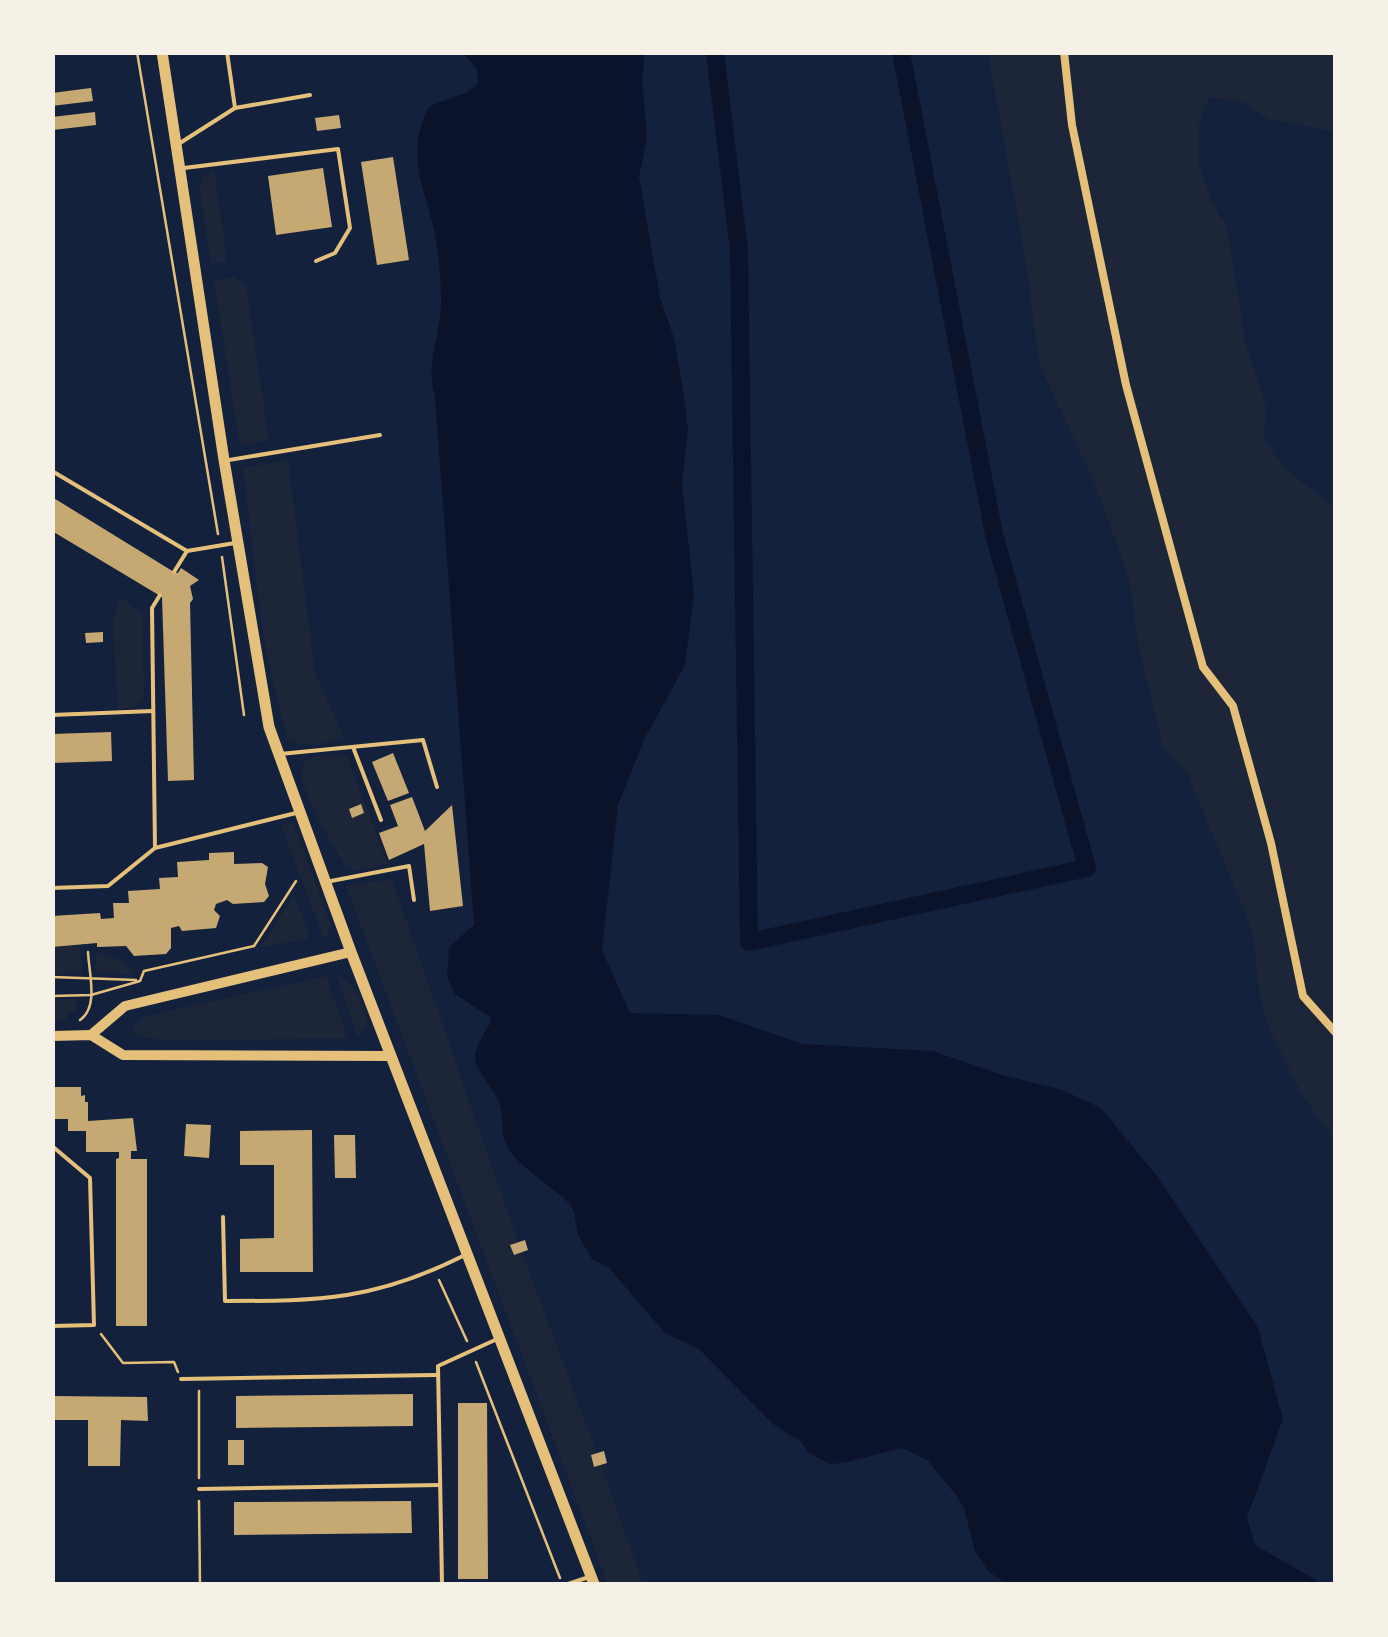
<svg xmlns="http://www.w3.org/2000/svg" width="1388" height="1637" font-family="Overpass,sans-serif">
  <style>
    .green { fill: #1d2539 }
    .water { fill: #0b132b }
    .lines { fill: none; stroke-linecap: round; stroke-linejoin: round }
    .canal { stroke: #0b132b; stroke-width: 18 }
    .building { fill: #c6a872 }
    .path { stroke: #e5c07b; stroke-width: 2.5 }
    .service { stroke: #e5c07b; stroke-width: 4 }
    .minor { stroke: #e5c07b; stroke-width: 8 }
    .tertiary { stroke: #e5c07b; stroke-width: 10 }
    .secondary { stroke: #e5c07b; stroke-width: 11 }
  </style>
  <rect width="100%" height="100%" fill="#14213d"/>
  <g class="green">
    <path d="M988,53H1335V132L1269,119L1242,102L1209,97L1198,128V162L1209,196L1227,228L1245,341L1266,407L1264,440L1284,468L1335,508V1142L1302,1094L1270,1031L1260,997L1252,930L1187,772L1163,747L1138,643L1129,578L1094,481L1039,364L1027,269Z"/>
    <path d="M211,170H214L227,261L211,264L200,190L202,179Z"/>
    <path d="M234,277L246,286L269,441L240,445L214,281Z"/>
    <path d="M288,460L315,674L344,737C332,744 304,747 289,741C260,655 255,558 243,468Z"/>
    <path d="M119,596L142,614L144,698L133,707L118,709L113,624Z"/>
    <path d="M346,755L388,864L357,871L344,865C337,847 285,775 307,760C315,754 335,756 346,755Z"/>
    <path d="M293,822L331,926L325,941L281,825Z"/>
    <path d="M392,879L518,1242L511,1245L522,1252L597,1454L591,1456L594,1466L601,1465L643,1584H608L346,886Z"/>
    <path d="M294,894L310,938L261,948Z"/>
    <path d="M80,944L82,973L53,974V947Z"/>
    <path d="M96,952L116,958L132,970L133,975L96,971Z"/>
    <path d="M336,974C350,978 368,1008 367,1022C366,1030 362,1032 357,1036Z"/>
    <path d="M326,976L348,1038L165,1041L134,1035L133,1024L151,1015Z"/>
    <path d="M76,999L77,1011L67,1012L66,1020H53V1000Z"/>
  </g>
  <path class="water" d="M463,53H645L642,79L647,138L639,177L660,297L674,338L683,389L688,429L682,484L694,594L685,665L645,738L618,805L602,950L630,1013L719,1015L803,1044L933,1051L1002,1075L1060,1089L1101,1108L1156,1175L1258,1328L1283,1419L1247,1518L1255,1545L1323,1584H1006L988,1571L975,1551L964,1508L956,1495L927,1460L902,1448L844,1463L830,1464L810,1454L801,1442L773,1424L699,1349L665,1333L609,1268L592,1259L578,1235L574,1212L569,1203C551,1185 515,1165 506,1144C500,1129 505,1111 497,1098C475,1059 464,1064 491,1022L490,1017L455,994L447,976L449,947L474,925L435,397C424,359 443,333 441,296C440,272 438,242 431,218C420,178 407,145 430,106L468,92L478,83L477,69Z"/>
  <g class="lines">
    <path class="canal" d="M715,52L739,251L749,942L1087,868L994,534L901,52"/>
  </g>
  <g class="building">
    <path d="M91,88L93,101L52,106V93Z"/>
    <path d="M95,112L96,125L53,130L52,117Z"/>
    <path d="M339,115L341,128L317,131L315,118Z"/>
    <path d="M393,157L409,260L377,265L361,162Z"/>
    <path d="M323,168L332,227L276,235L268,176Z"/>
    <path d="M52,497L174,572L178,573L181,568L199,580L190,586L193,599L190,603L194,780L168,781L162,597L52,531Z"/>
    <path d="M103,632V642L86,643L85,633Z"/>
    <path d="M111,732L112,761L52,763V734Z"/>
    <path d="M393,753L409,793L388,801L372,762Z"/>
    <path d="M412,797L425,831L452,805L463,906L430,911L424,844L389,860L379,833L398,826L390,805Z"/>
    <path d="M361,804L364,813L352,818L349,809Z"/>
    <path d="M234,852V864L262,863L268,867L265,884L269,896L264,902L233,904L227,900L216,904L214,910L220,916L216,928L182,931L179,926L171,928V948L166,954L134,956L126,946L97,947V943L52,947V916L100,913L101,919L114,918L113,903H129L128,891L160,889L159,878L178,877L177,862L209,860V853Z"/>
    <path d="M52,1087H81V1096L85,1095V1102H88V1121L133,1118L137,1151H131V1159H147V1326H116V1159L119,1158V1152H86V1131H68V1119H52Z"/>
    <path d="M186,1124L211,1125L209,1158L184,1156Z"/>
    <path d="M312,1130L313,1272H240V1239L274,1238V1165H240V1131Z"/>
    <path d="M334,1135H355L356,1178H335Z"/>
    <path d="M525,1240L528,1250L514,1255L510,1245Z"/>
    <path d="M413,1394V1426L236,1428V1396Z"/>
    <path d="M52,1396L147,1397L148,1421L121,1420L120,1466H88V1420H52Z"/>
    <path d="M458,1403H487L488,1579H458Z"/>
    <rect x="228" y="1440" width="16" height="25"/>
    <path d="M604,1451L607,1463L594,1467L591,1455Z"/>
    <path d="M411,1501L412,1533L234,1535V1502Z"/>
  </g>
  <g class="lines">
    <g class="path">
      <path d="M137,52L218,534"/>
      <path d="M222,557L244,715"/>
      <path d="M52,977L136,980"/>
      <path d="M52,996L91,995L140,981L144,971L254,946L296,881"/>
      <path d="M80,1020C99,1007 89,974 88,952"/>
      <path d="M439,1280L467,1341"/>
      <path d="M101,1334L123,1363L174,1362L178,1372"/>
      <path d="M476,1362L560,1578"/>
      <path d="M199,1391V1478"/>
      <path d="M199,1501L200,1584"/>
    </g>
    <g class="service">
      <path d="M235,108L310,95"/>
      <path d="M180,143L235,108L227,52"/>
      <path d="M184,168L338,149L350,228L335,253L316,261"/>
      <path d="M229,460L380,435"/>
      <path d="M52,471L187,551L235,543"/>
      <path d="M174,572L187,551"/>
      <path d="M52,715L153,711"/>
      <path d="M353,747L381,820"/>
      <path d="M280,754L423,740L437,787"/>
      <path d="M155,848L152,608L160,595"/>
      <path d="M331,881L409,866L414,900"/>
      <path d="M52,888L108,886L155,848L296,813"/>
      <path d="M52,1146L90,1178L94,1325L52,1326"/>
      <path d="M223,1217L225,1301C321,1301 375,1300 463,1256"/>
      <path d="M181,1379L436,1375"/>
      <path d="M199,1489L440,1485"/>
      <path d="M442,1584L438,1366L495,1340"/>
      <path d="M568,1584L586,1578"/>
    </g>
    <path class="minor" d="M1064,52L1072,125L1126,385L1203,667L1233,706L1271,843L1303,996L1336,1033"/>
    <g class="tertiary">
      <path d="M91,1035L125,1006L351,952"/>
      <path d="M52,1036L91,1035L123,1055L391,1056"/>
    </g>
    <path class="secondary" d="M162,52L224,460L269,727L351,952L594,1584"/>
  </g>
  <rect width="1388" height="1637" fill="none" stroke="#f6f1e7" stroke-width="110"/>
</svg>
